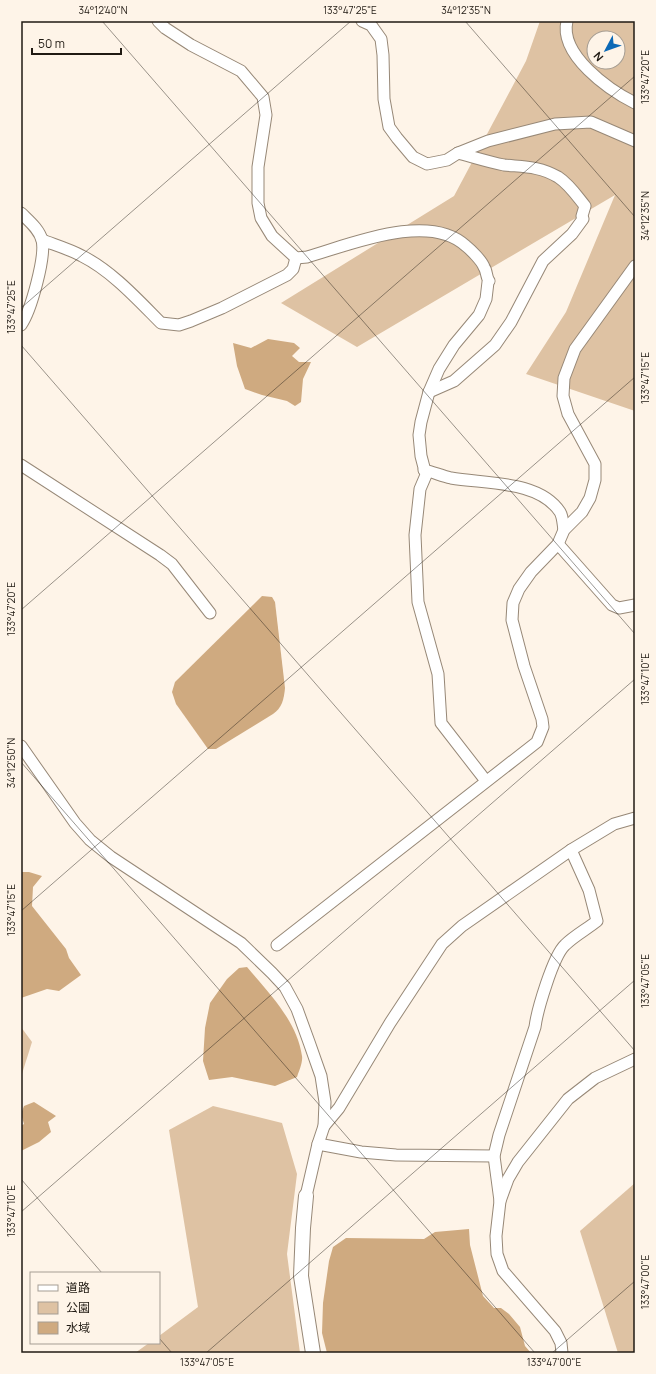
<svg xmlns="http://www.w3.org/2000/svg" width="656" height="1374" font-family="Manrope,'Noto Sans JP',sans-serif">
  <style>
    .green { fill: #dec2a3; fill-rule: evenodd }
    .water { fill: #cfaa80 }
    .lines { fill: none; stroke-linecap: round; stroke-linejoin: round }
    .minor-casing { stroke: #978877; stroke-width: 13 }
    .tertiary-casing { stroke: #978877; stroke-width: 16 }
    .minor { stroke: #fff; stroke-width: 11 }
    .tertiary { stroke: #fff; stroke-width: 14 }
    .ticks { fill: none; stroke: #201a13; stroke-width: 1; stroke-opacity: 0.45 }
    .neatline { fill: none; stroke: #201a13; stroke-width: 1.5 }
    .ticks-label { font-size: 10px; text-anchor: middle; fill: #201a13 }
  </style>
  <rect width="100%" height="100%" fill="#fef4e8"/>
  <g class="green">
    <path d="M540,21H635V411L526,374L566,312L615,195L357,347L281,303L454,196L526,61ZM594,38H618V62H594Z"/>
    <path d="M21,1027L32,1042L21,1077Z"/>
    <path d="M213,1106L282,1123L297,1174L287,1254L300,1353H135L149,1343H159V1336L198,1307L169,1130Z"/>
    <path d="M635,1183V1353H618L580,1231Z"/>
  </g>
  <g class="water">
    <path d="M268,339L294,343L300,348L292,356L299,362H311L303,379L301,402L295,406L287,401L262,395L245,389L237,366L233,343L251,348Z"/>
    <path d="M262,596L272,597L275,602L285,688C284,699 282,708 273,714L216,749H208L176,704L172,692L175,682Z"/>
    <path d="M21,872H29L42,876L33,887L32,906L66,949L69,958L81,975L59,991L47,989L21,998Z"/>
    <path d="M247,967C269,993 297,1021 302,1056C303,1062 299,1071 297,1077L275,1086L232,1077L209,1080L203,1061L205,1028L210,1003L227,979L239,968Z"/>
    <path d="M34,1102L56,1116L48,1122L51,1132L39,1142L21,1151V1126L24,1124L21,1114L24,1106Z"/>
    <path d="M469,1229L470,1245L483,1296L494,1308H501L509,1314L520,1327L525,1346L531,1353H327L322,1333L323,1303L329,1261L333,1247L346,1238L424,1239L435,1232Z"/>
  </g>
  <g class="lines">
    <defs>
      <g id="minor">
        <path d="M158,21L165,28L191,45L241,71L263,97L266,115L258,167V203L261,218L272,236L296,258L307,257C349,245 429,211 466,246C471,250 482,261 484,267C487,271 486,277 489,281L488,282L486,299L479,315L454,345L439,369L429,392L421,422L419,435L421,456L426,475L420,489L415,535L418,602L438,674L441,723L486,781"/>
        <path d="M362,21L371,25L381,39L383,55L384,99L389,127L397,138L413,157L427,164L447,160L458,153L488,141L555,124L591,122L635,141"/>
        <path d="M567,21C559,55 609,90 635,103"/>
        <path d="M21,213C29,221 39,229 42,240C46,256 31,311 21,325"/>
        <path d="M42,240C55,245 69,249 82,256C112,271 138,300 161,323L179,325L191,321L222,308L287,275L293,269L296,258"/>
        <path d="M429,392L454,381L495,345L511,322L543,261L572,234L583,219L582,216L585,206C577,196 569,184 558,177C539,166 524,167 504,165C489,162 473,157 458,153"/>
        <path d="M21,465L160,555L172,564L210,613"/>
        <path d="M424,470C433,472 442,476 451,478C485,484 539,480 560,512C563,517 563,525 564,530"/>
        <path d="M558,544L612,605L619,608L635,605"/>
        <path d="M21,746L75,823L90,840L111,857L241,943L272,973L285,987L297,1009L309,1042L321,1076L325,1102L324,1126L318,1144L306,1196"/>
        <path d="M277,945L537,742L543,727L542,719L524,666L512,620L513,603L519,589L531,572L558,544L564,530L582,512L590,498L595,480V464L568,414L563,396L564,378L575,349L635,266"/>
        <path d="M324,1126L339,1108L390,1023L442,944L462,926L571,850L614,824L635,818"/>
        <path d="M318,1144L361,1152L396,1155L494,1156"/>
        <path d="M500,1201L494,1156L499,1135L535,1027C537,1011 553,956 565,945C574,936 587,929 597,921L589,890L571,850"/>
        <path d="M562,1353L561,1343L555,1331L503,1271L497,1254L496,1236L500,1201L508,1179L518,1162L568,1099L595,1078L635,1059"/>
      </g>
      <path id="tertiary" d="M306,1196L303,1228L301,1276L313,1353"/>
    </defs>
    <use href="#minor" class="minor-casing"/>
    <use href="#tertiary" class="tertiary-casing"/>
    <use href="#minor" class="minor"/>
    <use href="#tertiary" class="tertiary"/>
  </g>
  <path class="ticks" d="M102,21L635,634M465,21L635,217M21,308L351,21M21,345L635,1051M21,610L635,76M21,762L535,1353M21,911L635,377M21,1179L102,1273M21,1212L635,679M159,1338L172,1353M206,1353L635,980M552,1353L635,1281"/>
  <rect width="656" height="1374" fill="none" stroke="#fef4e8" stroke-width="44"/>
  <rect x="30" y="1272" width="130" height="72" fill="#fef4e8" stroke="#a59d93"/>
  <rect x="38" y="1285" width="20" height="6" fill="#ffffff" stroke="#a59d93"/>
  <text x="66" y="1292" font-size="12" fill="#201a13">道路</text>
  <rect x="38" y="1302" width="20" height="12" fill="#dec2a3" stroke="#a59d93"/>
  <text x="66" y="1312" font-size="12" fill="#201a13">公園</text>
  <rect x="38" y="1322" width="20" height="12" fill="#cfaa80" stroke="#a59d93"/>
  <text x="66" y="1332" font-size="12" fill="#201a13">水域</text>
  <g transform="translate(606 50) rotate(229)"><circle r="19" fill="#fef4e8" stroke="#a59d93"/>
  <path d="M0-3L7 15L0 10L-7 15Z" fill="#0c69b6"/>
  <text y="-6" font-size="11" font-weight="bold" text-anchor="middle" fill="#201a13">N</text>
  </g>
  <path d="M32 48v6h89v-6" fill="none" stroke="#201a13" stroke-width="2"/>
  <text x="38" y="48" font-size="12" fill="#201a13" stroke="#fef4e8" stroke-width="3" paint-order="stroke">50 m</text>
  <rect x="22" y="22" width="612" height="1330" class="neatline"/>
  <g class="ticks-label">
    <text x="103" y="14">34°12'40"N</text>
    <text x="350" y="14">133°47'25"E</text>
    <text x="466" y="14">34°12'35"N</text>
    <text transform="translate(645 77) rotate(-90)" y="4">133°47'20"E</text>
    <text transform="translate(645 216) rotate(-90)" y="4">34°12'35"N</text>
    <text transform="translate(11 307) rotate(-90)" y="4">133°47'25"E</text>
    <text transform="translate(645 378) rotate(-90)" y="4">133°47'15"E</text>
    <text transform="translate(11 609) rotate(-90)" y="4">133°47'20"E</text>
    <text transform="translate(645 679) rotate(-90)" y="4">133°47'10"E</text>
    <text transform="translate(11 763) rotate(-90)" y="4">34°12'50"N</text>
    <text transform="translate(11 910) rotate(-90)" y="4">133°47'15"E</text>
    <text transform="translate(645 981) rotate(-90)" y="4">133°47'05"E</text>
    <text transform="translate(11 1211) rotate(-90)" y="4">133°47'10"E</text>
    <text transform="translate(645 1282) rotate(-90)" y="4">133°47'00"E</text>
    <text x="207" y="1366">133°47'05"E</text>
    <text x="554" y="1366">133°47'00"E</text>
  </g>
</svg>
